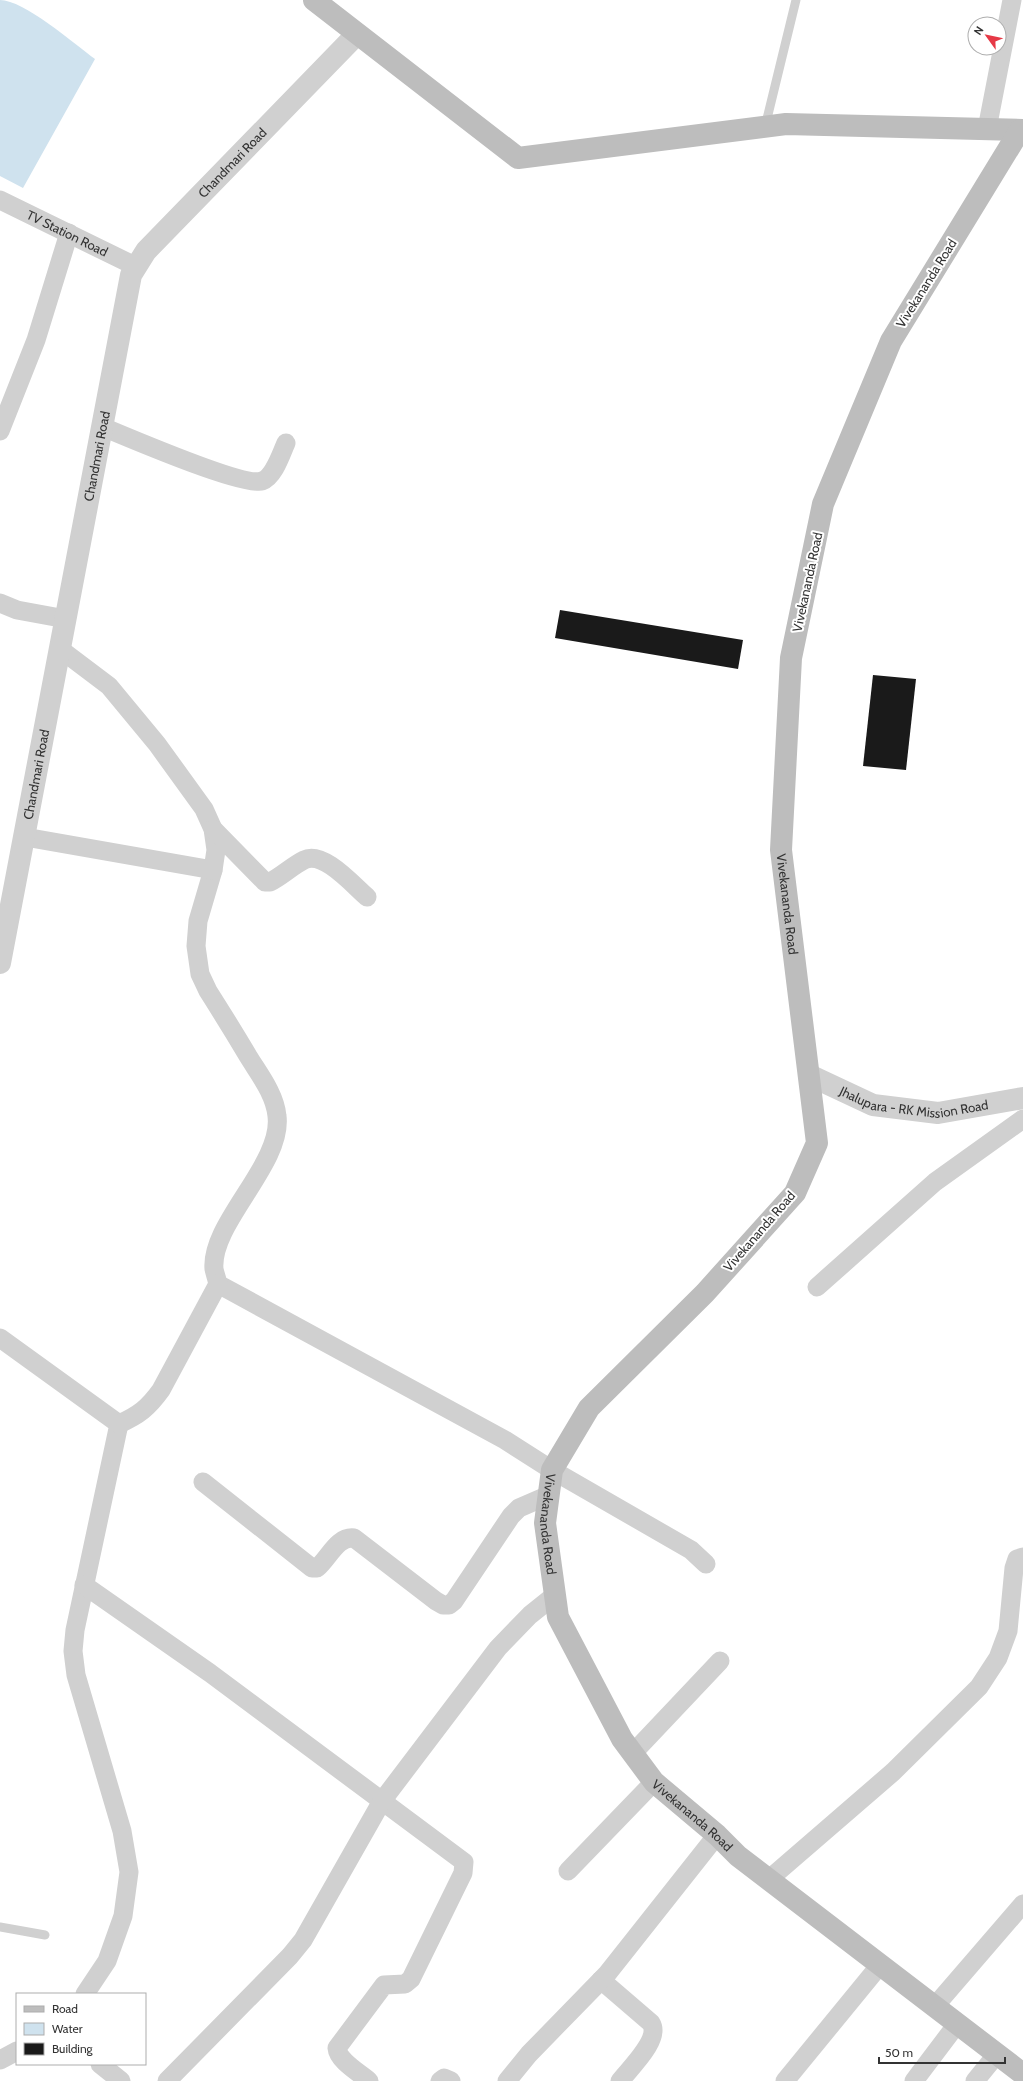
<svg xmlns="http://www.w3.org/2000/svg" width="1023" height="2081" font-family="Cabin,sans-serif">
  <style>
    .water { fill: #cfe2ee }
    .building { fill: #1a1a1a }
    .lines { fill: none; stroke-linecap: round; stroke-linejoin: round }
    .service { stroke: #d0d0d0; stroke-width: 9 }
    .minor { stroke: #d0d0d0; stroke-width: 19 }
    .tertiary { stroke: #d0d0d0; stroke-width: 22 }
    .secondary { stroke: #bdbdbd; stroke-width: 22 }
    .labels { text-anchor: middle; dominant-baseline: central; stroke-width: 4; stroke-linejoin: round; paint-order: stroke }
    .street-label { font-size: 13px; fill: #333; stroke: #fff }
  </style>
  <rect width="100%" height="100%" fill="#fff"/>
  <path class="water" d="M0,0C24,0 73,43 95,59L23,188L0,176Z"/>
  <g class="building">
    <path d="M560,610L743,640L738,669L555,638Z"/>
    <path d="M873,675L916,679L906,770L863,766Z"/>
  </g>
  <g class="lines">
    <g class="service">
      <path d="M765,127L796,0"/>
      <path d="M0,1927L45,1935"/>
    </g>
    <g class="minor">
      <path d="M987,129L1012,0"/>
      <path id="s1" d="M0,200L135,266"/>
      <path d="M103,427C127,437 244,487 262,481C274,477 281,454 286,443"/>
      <path d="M0,431L36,340L69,233"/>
      <path d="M0,603L17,610L66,619"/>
      <path d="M60,649L109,686L157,744L204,809L213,829L216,850L213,870L198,921L196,946L200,974L208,991C222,1013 235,1034 248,1056C259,1074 275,1094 277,1116C283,1164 210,1223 214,1269C215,1274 217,1279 218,1284L505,1440L552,1470L691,1550L706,1564"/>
      <path d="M213,829L265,882H270C282,876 292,866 304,860C323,850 353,885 367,897"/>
      <path d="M25,837L213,870"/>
      <path d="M817,1287L935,1182L1023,1119"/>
      <path d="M0,1338L119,1424L75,1630L73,1651L76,1675L122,1831L129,1872L123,1916L107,1961L85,1994"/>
      <path d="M119,1424C139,1415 148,1408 161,1390L218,1284"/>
      <path d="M203,1482L312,1568H317C329,1558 337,1536 354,1538L436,1601L443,1605H449L454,1601L511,1516L519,1508L549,1495"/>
      <path d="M84,1585L210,1673L464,1862L463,1873L411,1979L405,1984L384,1985L337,2048C338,2061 360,2073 369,2081"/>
      <path d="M633,1753L720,1661"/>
      <path d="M568,1871L654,1782"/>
      <path d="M768,1880L893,1772L979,1687L998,1658L1008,1631L1014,1568L1017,1559L1023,1557"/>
      <path d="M601,1980L651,2023C661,2039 631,2067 620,2081"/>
      <path d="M935,2006L1023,1904"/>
      <path d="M0,2060L17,2051"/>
      <path d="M100,2064L121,2081"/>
      <path d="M167,2081L290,1956L303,1940L382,1801L498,1648L530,1615L555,1595"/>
      <path d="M440,2081L444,2078L451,2081"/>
      <path d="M507,2081L529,2054L607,1974L717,1835"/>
      <path d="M785,2081L880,1965"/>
      <path d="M914,2081L957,2024"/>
      <path d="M975,2081L997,2054"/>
    </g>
    <g class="tertiary">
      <path id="s2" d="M0,963L131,275L146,251L357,34"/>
      <path id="s3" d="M809,1075L873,1105L938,1113L1023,1098"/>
    </g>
    <g class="secondary">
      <path d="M314,0L518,158L786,124L1023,130"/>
      <path id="s4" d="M1020,130L891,341L823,504L791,658L781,850L817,1143L795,1193L705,1293L589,1408L552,1470L545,1523L558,1617L622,1739L654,1782L717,1835L738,1856L1023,2074"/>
    </g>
  </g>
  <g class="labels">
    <g class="street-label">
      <text stroke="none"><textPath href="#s2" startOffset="852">Chandmari Road</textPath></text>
      <text stroke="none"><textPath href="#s1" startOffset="75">TV Station Road</textPath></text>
      <text transform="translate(926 283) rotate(-58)">Vivekananda Road</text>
      <text stroke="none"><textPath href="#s2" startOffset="516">Chandmari Road</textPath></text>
      <text transform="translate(807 582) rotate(-78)">Vivekananda Road</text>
      <text stroke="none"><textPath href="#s2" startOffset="192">Chandmari Road</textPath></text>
      <text stroke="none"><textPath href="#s4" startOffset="828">Vivekananda Road</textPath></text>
      <text stroke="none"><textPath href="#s3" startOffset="111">Jhalupara - RK Mission Road</textPath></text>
      <text transform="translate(759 1231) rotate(-49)">Vivekananda Road</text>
      <text stroke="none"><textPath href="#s4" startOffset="1548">Vivekananda Road</textPath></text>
      <text stroke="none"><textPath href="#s4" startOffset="1884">Vivekananda Road</textPath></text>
    </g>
  </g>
  <rect x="16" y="1993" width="130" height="72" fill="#ffffff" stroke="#adadad"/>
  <rect x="24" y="2006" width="20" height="6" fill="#bdbdbd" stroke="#adadad"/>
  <text x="52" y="2013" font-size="12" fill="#333333">Road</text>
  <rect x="24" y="2023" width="20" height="12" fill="#cfe2ee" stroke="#adadad"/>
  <text x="52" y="2033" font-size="12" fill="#333333">Water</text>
  <rect x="24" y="2043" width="20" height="12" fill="#1a1a1a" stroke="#adadad"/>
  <text x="52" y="2053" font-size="12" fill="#333333">Building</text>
  <g transform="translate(987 36) rotate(303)"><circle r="19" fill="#ffffff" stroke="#adadad"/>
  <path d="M0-3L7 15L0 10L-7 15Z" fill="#e63946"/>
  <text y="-6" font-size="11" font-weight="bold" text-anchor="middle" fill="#333333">N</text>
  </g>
  <path d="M879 2057v6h126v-6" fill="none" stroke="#333333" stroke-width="2"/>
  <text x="885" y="2057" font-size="12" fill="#333333" stroke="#ffffff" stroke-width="3" paint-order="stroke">50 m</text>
</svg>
